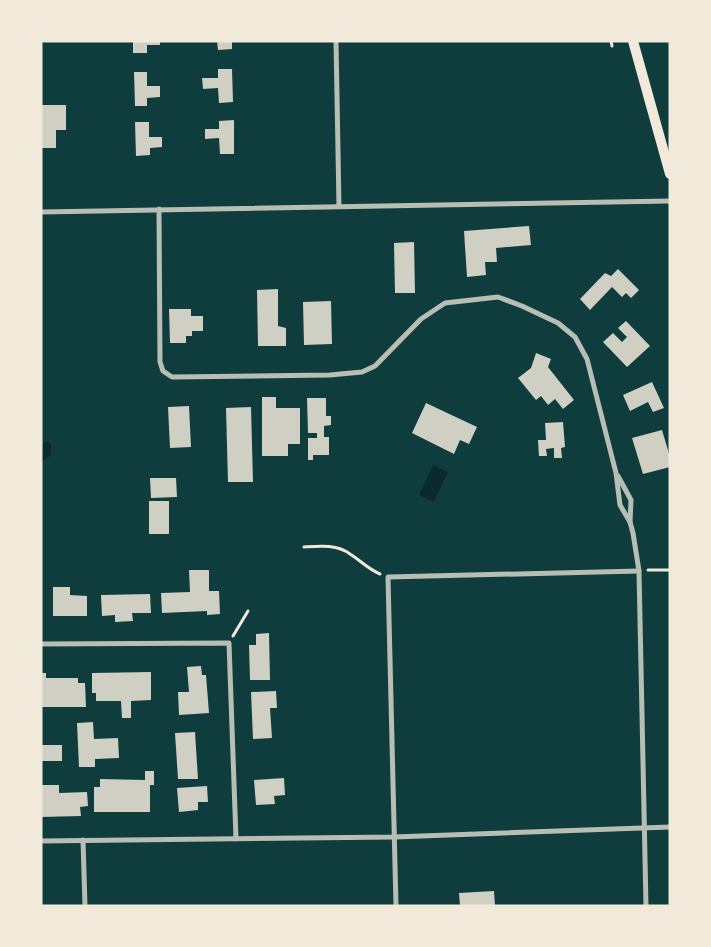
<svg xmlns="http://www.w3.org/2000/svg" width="711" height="947" font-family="'Source Serif 4',serif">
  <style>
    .water { fill: #0a2a2b }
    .building { fill: #cfcfc3 }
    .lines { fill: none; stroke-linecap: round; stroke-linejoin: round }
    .path { stroke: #f1e9da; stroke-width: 3 }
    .minor { stroke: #b8beb3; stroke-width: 5 }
    .secondary { stroke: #f1e9da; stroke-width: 10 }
  </style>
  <rect width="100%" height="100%" fill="#0f3d3e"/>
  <g class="water">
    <path d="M47,441L51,444V455L41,462V445Z"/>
    <path d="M433,465L448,472L434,502L419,495Z"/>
  </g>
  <g class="building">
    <path d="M133,41H160V45H147V53H133Z"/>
    <path d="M217,41H232V49L218,50Z"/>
    <path d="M218,69H232L233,102L219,103L218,88L203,89L202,78H218Z"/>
    <path d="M134,72H147V86H160V97L147,98V106H135Z"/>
    <path d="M41,105H66V130H56V148H41Z"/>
    <path d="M234,120V154H220L219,138L205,139V129H219V121Z"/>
    <path d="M135,122H149V137H162V147L150,148V155L136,156Z"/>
    <path d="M529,226L531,245L496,248L497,262H485L486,275L467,277L464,231Z"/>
    <path d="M414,242L415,293H395L394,243Z"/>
    <path d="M618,269L639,290L631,298L626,293L622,297L612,287L590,310L580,299L605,273L611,276Z"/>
    <path d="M278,289V326L286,328V346H258L257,290Z"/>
    <path d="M331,301L332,344L304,345L303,302Z"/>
    <path d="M169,309H191V316H203V331H192V336H186V343H170Z"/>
    <path d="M626,321L650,346L627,367L603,342L613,333L622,342L627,337L618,328Z"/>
    <path d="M536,353L551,359L548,367L574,400L563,409L555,399L548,405L541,396L536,400L518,378L531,368Z"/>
    <path d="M652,382L664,408L653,412L648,402L630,411L623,395Z"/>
    <path d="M262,397H276V408H300V444H288V456H262Z"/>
    <path d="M307,398H326V416H331V425L324,426V437H329V455H313V460H308V438H317V433H308Z"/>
    <path d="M426,403L477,427L469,444L460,440L454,454L412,433Z"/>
    <path d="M189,406L191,447L170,448L168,407Z"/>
    <path d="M251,407L253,482H228L226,408Z"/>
    <path d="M563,422L565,447L561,448L562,458H554V448L546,449L547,456H539L538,440H546L545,423Z"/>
    <path d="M662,430L670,457V467L643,474L632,438Z"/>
    <path d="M150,478H176L177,497L151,498Z"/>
    <rect x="149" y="501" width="20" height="33"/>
    <path d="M189,570H209V591H219L220,614L207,615V611L162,613L161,593L190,592Z"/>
    <path d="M53,587H70V595L87,596V616H53Z"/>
    <path d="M150,594L151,613H132L133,621L115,622V615L102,616L101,595Z"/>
    <path d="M269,633L270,680H250L249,645H256V634Z"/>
    <path d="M201,666L202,675H206L209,713L179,715L178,692H189L187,667Z"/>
    <path d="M151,672V700L131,701V718H122L121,701H96V693H92V673Z"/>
    <path d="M41,673H46V678H78V683H85L86,707H41Z"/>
    <path d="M276,691L277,708H270L272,738L253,739L251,692Z"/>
    <path d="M93,722L94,739L118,738L119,758L95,759V767H79L77,723Z"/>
    <path d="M195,732L198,779H178L175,733Z"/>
    <rect x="41" y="745" width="21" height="16"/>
    <path d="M145,771H154V785H150V812H94V787H100V779L145,780Z"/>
    <path d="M284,778L285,795L274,796L275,804L256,805L254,780Z"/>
    <path d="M41,785H59V793L87,792L88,806L80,807L81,816L41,817Z"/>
    <path d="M207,786L208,802H198V810L179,812L177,788Z"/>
    <path d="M494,891L495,906H460L459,893Z"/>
  </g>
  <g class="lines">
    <g class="path">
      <path d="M611,41L612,46"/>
      <path d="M304,547C319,546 337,544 350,554C361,561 368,569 380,574"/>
      <path d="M648,570H670"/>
      <path d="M233,636L248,611"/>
    </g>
    <g class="minor">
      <path d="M336,41L339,206"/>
      <path d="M159,209L160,362L163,371L172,377L330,375L362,372L375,366L421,319L445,303L498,297L522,306L558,323L575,337L587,359L616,473L620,505L630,522L633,533L639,571L646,906"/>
      <path d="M41,212L670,201"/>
      <path d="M618,476L631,500L630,522"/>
      <path d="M41,644L229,643L236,839"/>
      <path d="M83,840L85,906"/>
      <path d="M41,841L394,837L670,827"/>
      <path d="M396,906L388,577L639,571"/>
    </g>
    <path class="secondary" d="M633,41L670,174"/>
  </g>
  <rect width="711" height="947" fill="none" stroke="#f1e9da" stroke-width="85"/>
</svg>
